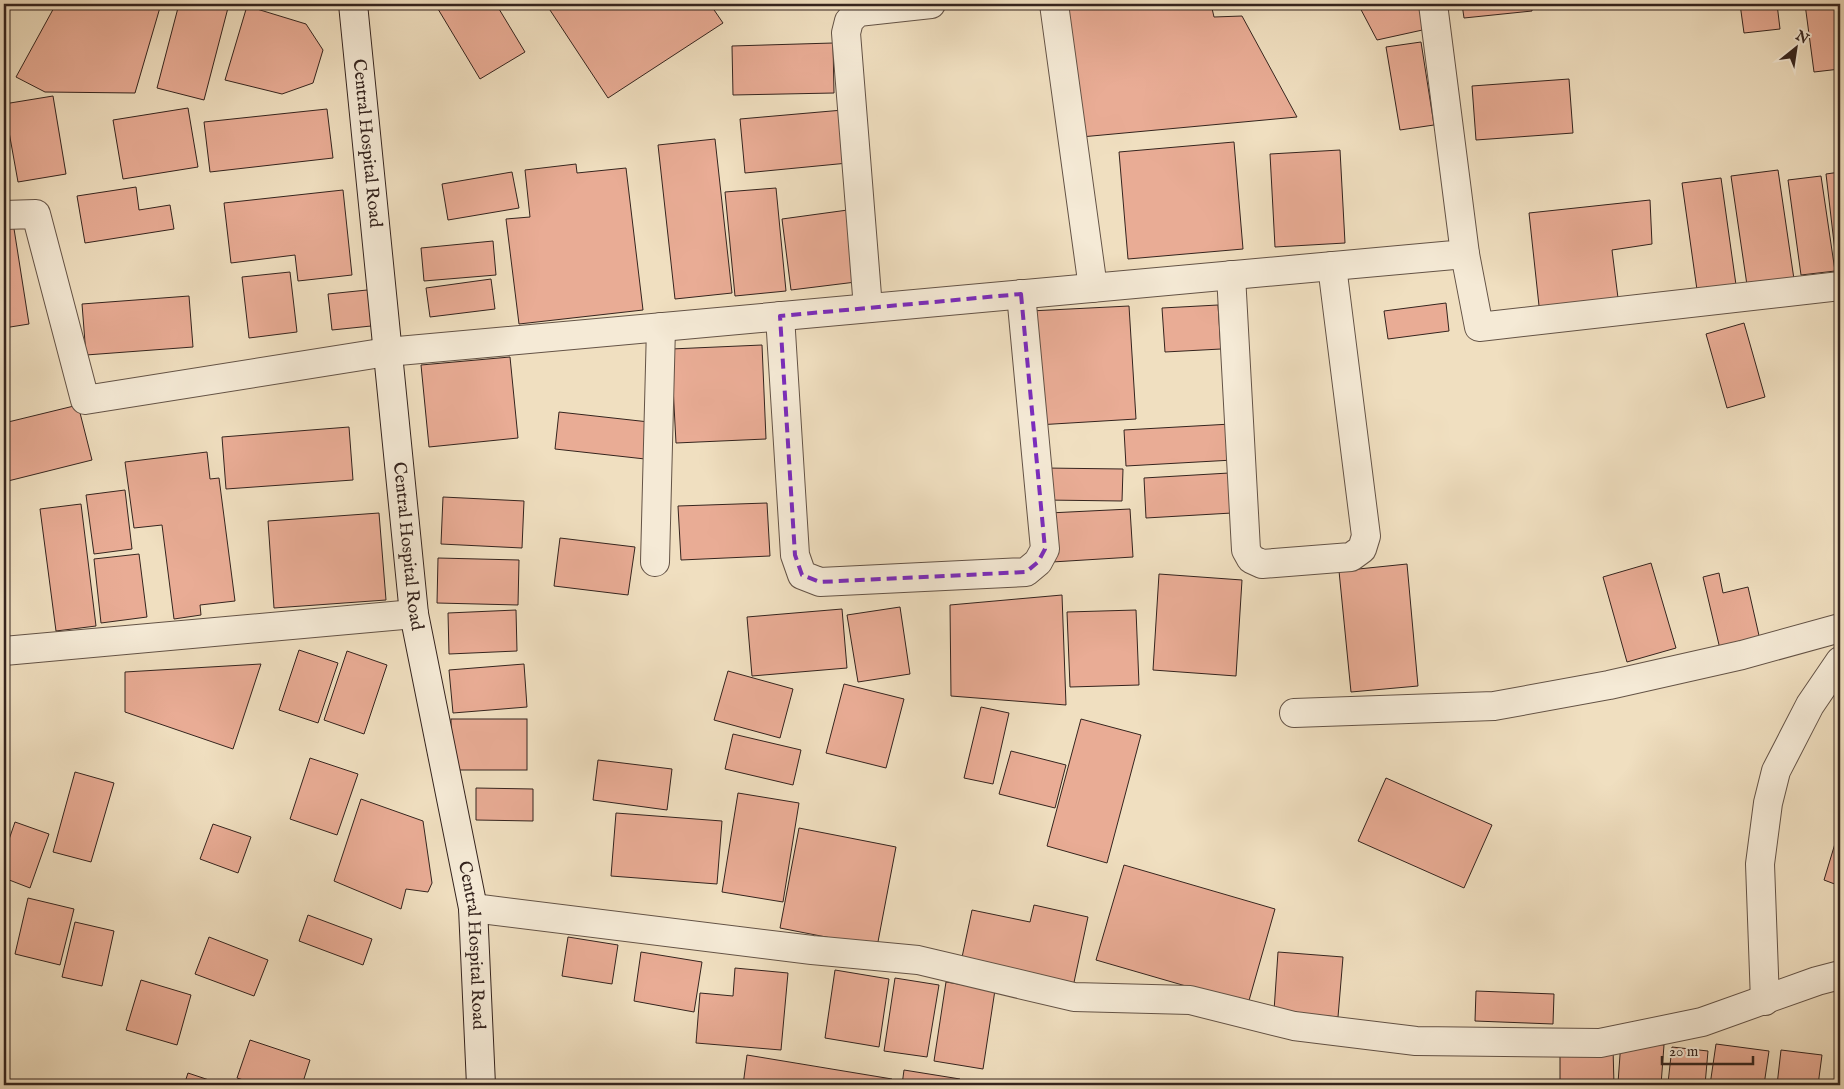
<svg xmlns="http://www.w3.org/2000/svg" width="1844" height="1089" font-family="'IM FELL English',serif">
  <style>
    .building { fill: #e9ac95; stroke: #35241e }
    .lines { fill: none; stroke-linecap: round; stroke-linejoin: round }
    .street-casing { stroke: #645346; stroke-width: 30 }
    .secondary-casing { stroke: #35241e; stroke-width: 30 }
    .street { stroke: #f5ead6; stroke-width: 28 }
    .secondary { stroke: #f5ead6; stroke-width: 28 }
    .marked { fill: none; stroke: #7b2cbf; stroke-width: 4; stroke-dasharray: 10 6; stroke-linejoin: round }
    .labels { text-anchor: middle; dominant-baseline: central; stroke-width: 4; stroke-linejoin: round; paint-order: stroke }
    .street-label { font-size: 18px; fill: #35241e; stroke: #f5ead6 }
  </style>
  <rect width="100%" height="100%" fill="#f0dfc0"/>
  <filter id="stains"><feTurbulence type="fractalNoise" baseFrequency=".004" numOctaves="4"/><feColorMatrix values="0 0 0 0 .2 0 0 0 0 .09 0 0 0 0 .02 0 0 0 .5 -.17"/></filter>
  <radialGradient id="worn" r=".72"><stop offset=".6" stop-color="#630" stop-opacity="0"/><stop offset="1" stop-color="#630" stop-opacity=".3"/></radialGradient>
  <g class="building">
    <path d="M56,4H161L135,93L45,92L16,77Z"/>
    <path d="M179,4H229L204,100L157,88Z"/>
    <path d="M435,4H496L525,52L480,79Z"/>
    <path d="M546,4H710L723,23L608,98Z"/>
    <path d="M1109,4H1211L1214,17L1242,16L1297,117L1081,137L1066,9Z"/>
    <path d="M1358,4H1423L1427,29L1377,40Z"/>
    <path d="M1462,4H1532V11L1464,18Z"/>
    <path d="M1740,4H1777L1780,29L1744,33Z"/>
    <path d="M1805,4H1840V69L1814,72Z"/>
    <path d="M247,6L306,24L323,50L313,83L282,94L225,80Z"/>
    <path d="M1421,42L1434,125L1400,130L1386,47Z"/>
    <path d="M833,43L834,93L733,95L732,46Z"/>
    <path d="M1569,79L1573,133L1476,140L1472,86Z"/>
    <path d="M53,96L66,174L18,182L4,104Z"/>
    <path d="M188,108L198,167L123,179L113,120Z"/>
    <path d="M327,109L333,158L210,172L204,122Z"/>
    <path d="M843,110L848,163L745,173L740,119Z"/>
    <path d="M715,139L732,293L675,299L658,145Z"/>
    <path d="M1234,142L1243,249L1128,259L1119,152Z"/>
    <path d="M1340,150L1345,243L1275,247L1270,154Z"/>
    <path d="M576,164L577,173L626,168L643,310L519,324L506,219L530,217L525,170Z"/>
    <path d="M1778,170L1795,286L1748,292L1731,176Z"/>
    <path d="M512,172L519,208L448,220L442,184Z"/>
    <path d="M1840,172V260H1836L1826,174Z"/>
    <path d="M1821,176L1835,271L1801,275L1788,180Z"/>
    <path d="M1721,178L1737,292L1698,297L1682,183Z"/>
    <path d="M136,187L139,210L170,205L174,229L85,243L77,196Z"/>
    <path d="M776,188L786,291L735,296L725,192Z"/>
    <path d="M343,190L352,275L298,281L295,255L231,263L224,203Z"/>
    <path d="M1650,200L1652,244L1612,250L1619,306L1540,315L1529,213Z"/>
    <path d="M855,209L864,281L791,290L782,219Z"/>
    <path d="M12,216L29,324L4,328V217Z"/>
    <path d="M493,241L496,275L424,281L421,248Z"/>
    <path d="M290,272L297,332L249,338L242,277Z"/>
    <path d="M491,279L495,309L430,317L426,288Z"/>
    <path d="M377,289L381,325L332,330L328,294Z"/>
    <path d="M189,296L193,347L86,355L82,304Z"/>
    <path d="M1446,303L1449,331L1388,339L1384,311Z"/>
    <path d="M1218,305L1221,349L1165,352L1162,308Z"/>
    <path d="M1129,306L1136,419L1037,425L1030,311Z"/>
    <path d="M1744,323L1765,397L1727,408L1706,334Z"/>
    <path d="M762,345L766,439L676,443L671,349Z"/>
    <path d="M510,357L518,438L429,447L421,365Z"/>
    <path d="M78,405L92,460L4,482V423Z"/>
    <path d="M559,412L658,423L654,460L555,449Z"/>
    <path d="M1231,424L1233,460L1126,466L1124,430Z"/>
    <path d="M349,427L353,480L226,489L222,437Z"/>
    <path d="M207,452L210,479L219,478L235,601L200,605L201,615L174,619L162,525L134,528L125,462Z"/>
    <path d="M1045,468L1123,469L1122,501L1045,500Z"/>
    <path d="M1229,473L1232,513L1146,518L1144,478Z"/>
    <path d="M125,490L132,549L94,554L86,495Z"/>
    <path d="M443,497L524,501L522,548L441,544Z"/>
    <path d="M767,503L770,556L681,560L678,506Z"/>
    <path d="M81,504L96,626L56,631L40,509Z"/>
    <path d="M1130,509L1133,557L1052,562L1049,513Z"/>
    <path d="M379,513L386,600L274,608L268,521Z"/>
    <path d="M560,538L635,547L628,595L554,586Z"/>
    <path d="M139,554L147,617L101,623L94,559Z"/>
    <path d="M438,558L519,560L518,605L437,603Z"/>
    <path d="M1651,563L1676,648L1627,662L1603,577Z"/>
    <path d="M1407,564L1418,686L1351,692L1339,571Z"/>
    <path d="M1719,573L1723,593L1748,587L1760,640L1720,649L1703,577Z"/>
    <path d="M1159,574L1242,580L1236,676L1153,670Z"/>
    <path d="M1062,595L1066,705L951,696L950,605Z"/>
    <path d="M900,607L910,674L858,682L847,615Z"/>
    <path d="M842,609L847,668L752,676L747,617Z"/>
    <path d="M516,610L517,651L449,654L448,613Z"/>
    <path d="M1136,610L1139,685L1070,687L1067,612Z"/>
    <path d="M299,650L338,663L318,723L279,710Z"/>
    <path d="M347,651L387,665L364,734L324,720Z"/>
    <path d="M261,664L233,749L125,712V672Z"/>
    <path d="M524,664L527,707L453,713L449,670Z"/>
    <path d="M728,671L793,689L780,738L714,720Z"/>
    <path d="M844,684L904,699L886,768L826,753Z"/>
    <path d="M981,707L1009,713L993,784L964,778Z"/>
    <rect x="451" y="719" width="76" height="51"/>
    <path d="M1081,719L1141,735L1107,863L1047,846Z"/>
    <path d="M733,734L801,750L793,785L725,769Z"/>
    <path d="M1011,751L1066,765L1055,808L999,794Z"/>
    <path d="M310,758L358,774L337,835L290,819Z"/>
    <path d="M598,760L672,769L667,810L593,800Z"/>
    <path d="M75,772L114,783L91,862L53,852Z"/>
    <path d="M1386,778L1492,825L1464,888L1358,841Z"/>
    <path d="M476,788L533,789V821L476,820Z"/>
    <path d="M738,793L799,803L783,902L722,892Z"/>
    <path d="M361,799L423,821L432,883L428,892L406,889L401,909L334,881Z"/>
    <path d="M616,813L722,821L717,884L611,876Z"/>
    <path d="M15,822L49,834L30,888L4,878V854Z"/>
    <path d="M213,824L251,837L238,873L200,859Z"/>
    <path d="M1840,827V886L1824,880Z"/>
    <path d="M799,828L896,847L877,947L780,928Z"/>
    <path d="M1124,865L1275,909L1248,1004L1096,960Z"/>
    <path d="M28,898L74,909L60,965L15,954Z"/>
    <path d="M1034,905L1088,917L1073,987L961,962L972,910L1030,922Z"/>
    <path d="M308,915L372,939L363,965L299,941Z"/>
    <path d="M75,922L114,931L102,986L62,977Z"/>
    <path d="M209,937L268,960L254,996L195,974Z"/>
    <path d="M568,937L618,945L612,984L562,976Z"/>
    <path d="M641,952L702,962L694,1012L634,1001Z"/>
    <path d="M1278,952L1343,957L1338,1017L1274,1011Z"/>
    <path d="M735,968L788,973L781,1050L696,1043L700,993L733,996Z"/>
    <path d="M835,970L889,979L879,1047L825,1038Z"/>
    <path d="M895,978L939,985L927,1057L884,1051Z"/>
    <path d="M141,980L191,995L177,1045L126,1030Z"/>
    <path d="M946,982L995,990L983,1069L934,1061Z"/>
    <path d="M1476,991L1554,994L1553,1024L1475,1021Z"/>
    <path d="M250,1040L310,1060L302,1085H259L237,1078Z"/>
    <path d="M1621,1041L1664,1045L1661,1085L1618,1083Z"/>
    <path d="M1716,1044L1769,1051L1764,1085H1710Z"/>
    <path d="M1672,1047L1708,1051L1705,1085L1668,1083Z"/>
    <path d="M1613,1048L1614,1085H1560V1049Z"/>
    <path d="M1781,1050L1822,1055L1818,1085H1777Z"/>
    <path d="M747,1055L892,1079L891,1085H743Z"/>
    <path d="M904,1070L960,1079L959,1085H902Z"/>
    <path d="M188,1073L224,1085H184Z"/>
  </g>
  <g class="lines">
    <defs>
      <g id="street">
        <path d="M1054,4L1093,288"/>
        <path d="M4,215L36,214L85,400L387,352L1465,254L1433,4"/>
        <path d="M1465,254L1479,327L1840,286"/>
        <path d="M1231,275L1246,550L1251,559L1262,564L1351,557L1362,549L1366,536L1332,266"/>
        <path d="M868,308L846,33L849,21L858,12L931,4"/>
        <path d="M780,316L795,555L802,575L820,582L1026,572L1038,562L1045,549L1021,294"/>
        <path d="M655,562L661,327"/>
        <path d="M4,651L414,614"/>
        <path d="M1294,713L1494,706L1609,685L1742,655L1840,628"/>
        <path d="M473,908L812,950L918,960L1074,997L1190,1000L1294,1026L1416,1041L1600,1043L1702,1022L1817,981L1840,975"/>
        <path d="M1765,1001L1760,864L1768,803L1776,771L1810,705L1840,661"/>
      </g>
      <g id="secondary">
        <path id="s1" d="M353,4L414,614L473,908L481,1085"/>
      </g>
    </defs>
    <use href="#street" class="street-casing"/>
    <use href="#secondary" class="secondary-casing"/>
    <use href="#street" class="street"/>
    <use href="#secondary" class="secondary"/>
  </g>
  <path class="marked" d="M1021,294L1045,549L1038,562L1026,572L820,582L802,575L795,555L780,316Z"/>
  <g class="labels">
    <g class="street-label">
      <text stroke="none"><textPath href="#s1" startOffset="140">Central Hospital Road</textPath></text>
      <text stroke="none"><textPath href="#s1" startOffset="545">Central Hospital Road</textPath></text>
      <text stroke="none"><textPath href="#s1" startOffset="950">Central Hospital Road</textPath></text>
    </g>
  </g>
  <rect width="1844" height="1089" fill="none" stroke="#f0dfc0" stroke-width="20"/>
  <rect x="5" y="5" width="1834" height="1079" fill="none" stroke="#35241e" stroke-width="2.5"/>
  <rect x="10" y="10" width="1824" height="1069" fill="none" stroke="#35241e"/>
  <g transform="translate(1796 48) rotate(30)" stroke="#f5ead6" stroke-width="4" paint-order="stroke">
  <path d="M0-4L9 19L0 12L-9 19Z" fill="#35241e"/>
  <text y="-8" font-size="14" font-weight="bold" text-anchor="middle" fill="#35241e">N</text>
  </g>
  <path d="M1662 1056v8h91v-8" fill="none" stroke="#35241e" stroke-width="2.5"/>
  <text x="1669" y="1056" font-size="15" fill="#35241e" stroke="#f5ead6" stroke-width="4" paint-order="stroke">20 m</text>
  <rect width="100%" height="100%" filter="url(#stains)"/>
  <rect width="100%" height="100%" fill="url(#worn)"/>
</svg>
